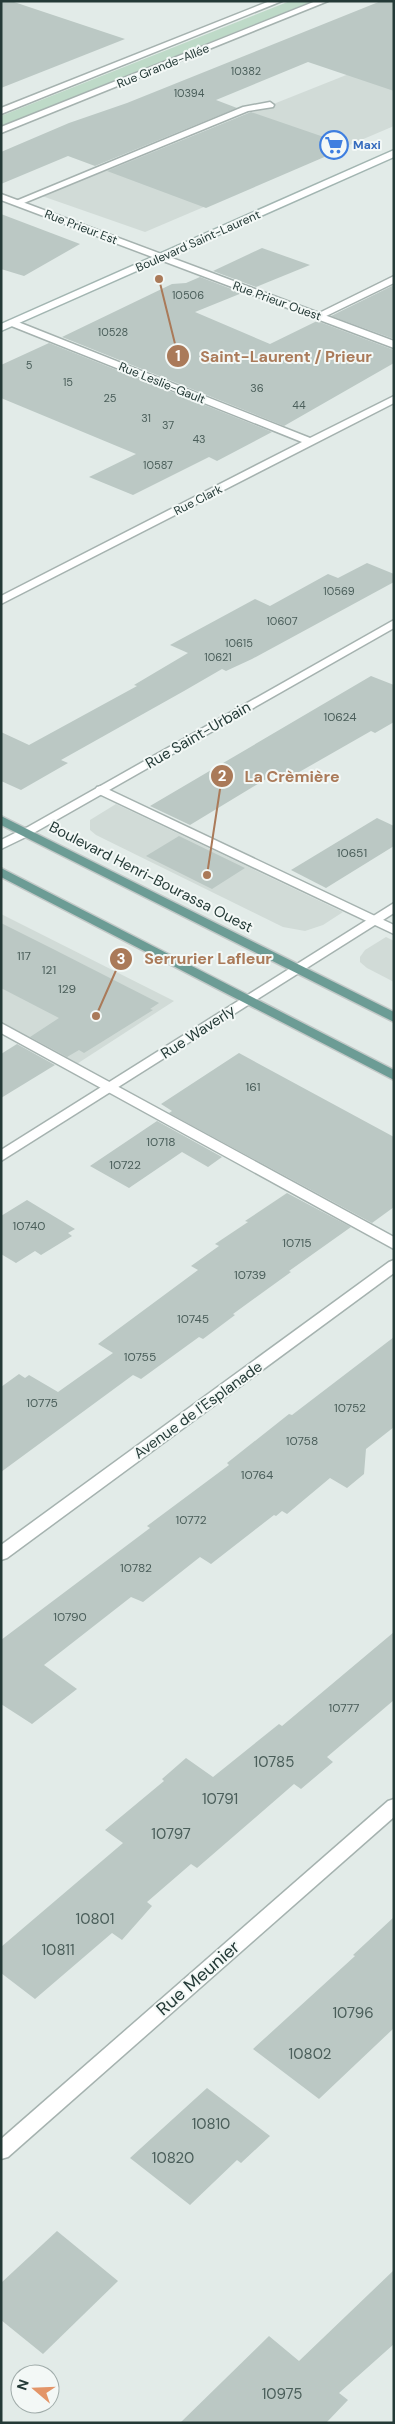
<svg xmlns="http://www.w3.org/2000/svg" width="395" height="2424" font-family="'DM Sans',sans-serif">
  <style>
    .built { fill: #d1dbd7 }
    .green { fill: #bedac8 }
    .building { fill: #bbc8c4 }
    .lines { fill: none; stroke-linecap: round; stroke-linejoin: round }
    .lane-casing { stroke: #a5b2af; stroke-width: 3 }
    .street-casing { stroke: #a5b2af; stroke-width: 3 }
    .secondary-casing { stroke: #a2b5b1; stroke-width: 3 }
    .primary-casing { stroke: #c2c8c7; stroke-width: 3 }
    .lane { fill: #fff; fill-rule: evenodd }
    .street { fill: #fff; fill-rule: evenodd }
    .secondary { fill: #fff; fill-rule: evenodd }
    .primary { fill: #6c9c95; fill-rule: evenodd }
    .labels { text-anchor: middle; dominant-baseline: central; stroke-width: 4; stroke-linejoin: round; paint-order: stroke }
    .far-number-label { font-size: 11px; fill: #4a5e5a }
    .far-street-label { font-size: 12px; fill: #243a37; stroke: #f3f8f6 }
    .far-shop-label { font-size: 12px; font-weight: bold; fill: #366cbe; stroke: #f3f8f6; text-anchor: start }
    .number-label { font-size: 12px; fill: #4a5e5a }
    .street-label { font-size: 15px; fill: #243a37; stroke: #f3f8f6 }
    .near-number-label { font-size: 15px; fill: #4a5e5a }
    .near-street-label { font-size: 18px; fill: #243a37; stroke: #f3f8f6 }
    .leader { fill: none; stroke: #aa7a59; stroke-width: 2 }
    .callout-dot { fill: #aa7a59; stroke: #f3f8f6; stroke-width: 2 }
    .mark-label { font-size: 15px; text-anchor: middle; font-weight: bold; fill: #fff }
    .callout-label { font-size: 16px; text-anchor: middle; font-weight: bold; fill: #aa7a59; stroke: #f3f8f6; stroke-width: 4; stroke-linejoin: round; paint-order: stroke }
  </style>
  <rect width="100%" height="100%" fill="#e2ebe8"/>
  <g class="built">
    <path d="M394,56V126L145,232L42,196Z"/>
    <path d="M116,804L343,912L323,925L305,931L283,927L96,835L90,830V820Z"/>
    <path d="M1,914L174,1001L69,1069L1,1033Z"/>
    <path d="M386,937L394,941V982L367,968L360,962V957L365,950Z"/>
  </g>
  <path class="green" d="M290,1H313L1,126V116Z"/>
  <g class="building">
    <path d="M1,1H11L125,39L1,88Z"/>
    <path d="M381,1H394V91L308,62L216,100L237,108L95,166L68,156L1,184V152L69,123L127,103Z"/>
    <path d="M251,112L350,146L206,208L107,171Z"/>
    <path d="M1,214L80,244L24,276L1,269Z"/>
    <path d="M262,248L310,265L256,287L213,271Z"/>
    <path d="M200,277L242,293L195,312L270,344L317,321L394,350V363L284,426L62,337L172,284L186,283Z"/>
    <path d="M394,285V339L331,316Z"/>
    <path d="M49,343L272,432L217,461L209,457L133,495L89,477L136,454L1,398V365Z"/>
    <path d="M367,563L394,574V582L252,659L226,671L222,669L184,691L61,760L68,763L21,790L1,781V732L29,745L137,686L134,685L188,653L170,645L255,599L270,606L328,574L338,578Z"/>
    <path d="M371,676L394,685V722L375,733L371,731L287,779L276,773L190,825L150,806Z"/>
    <path d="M377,818L394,826V846L326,888L291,870Z"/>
    <path d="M179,836L245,868L212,889L146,856Z"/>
    <path d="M1,923L55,950L159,1003L150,1009L153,1010L84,1053L79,1050L67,1057L30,1037L59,1018L1,988Z"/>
    <path d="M17,1044L55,1065L1,1098V1054Z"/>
    <path d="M239,1053L394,1137V1207L372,1223L169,1113L172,1111L161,1104Z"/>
    <path d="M157,1121L222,1157L208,1167L182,1152L129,1188L90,1166Z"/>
    <path d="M287,1193L351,1227L289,1271L291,1272L233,1314L235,1315L203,1339L199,1337L141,1379L133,1375L1,1472V1387L19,1374L25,1378L29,1375L58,1392L113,1353L98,1344L198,1270L191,1266L219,1246L215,1244L248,1222L245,1221Z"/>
    <path d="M27,1200L75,1229L68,1233L72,1236L41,1255L35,1251L16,1263L1,1254V1216Z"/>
    <path d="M394,1337V1427L366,1449L364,1474L347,1488L330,1478L287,1514L282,1511L276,1516L274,1515L211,1564L200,1557L143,1602L131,1597L44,1665L77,1689L32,1724L1,1704V1640L150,1528L147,1526L229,1465L227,1463L289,1414L292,1415Z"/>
    <path d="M394,1632V1700L327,1757L333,1762L301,1789L294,1784L197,1868L191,1864L147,1902L152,1906L122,1940L112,1933L35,1999L1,1973V1947L123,1843L105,1830L164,1781L162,1779L186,1758L213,1777L279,1724L282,1726Z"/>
    <path d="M394,1917V2028L319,2099L253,2049L355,1956L353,1955Z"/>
    <path d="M207,2088L270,2136L241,2163L237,2160L190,2205L130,2158Z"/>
    <path d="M57,2231L118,2281L43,2354L1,2320V2283Z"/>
    <path d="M394,2270V2344L339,2393L348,2400L326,2423H180L269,2336L299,2361Z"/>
  </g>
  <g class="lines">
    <defs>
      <g id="lane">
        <path d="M270,102L274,105L273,107L248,111L19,205L11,203L243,107Z"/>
        <path d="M394,276V283L322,318H314L313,316Z"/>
        <path d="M101,786L394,925V934L97,793L95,790L97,787Z"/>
        <path d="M25,828L30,829L31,832L30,835L1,849V840Z"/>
        <path d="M1,1023L394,1237V1249L1,1033Z"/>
      </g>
      <g id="street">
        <path d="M270,1H282L1,114V108Z"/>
        <path d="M316,1H328L1,133V127Z"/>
        <path d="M1,194L394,341V348L1,200Z"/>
        <path d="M13,320L310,438L394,396V403L1,604V596L302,442L9,325V321Z"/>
        <path d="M394,620V628L30,835H20L19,832Z"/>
        <path d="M394,903V913L1,1161V1150Z"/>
        <path d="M394,1260V1273L7,1558L1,1560V1545L389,1262Z"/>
        <path d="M394,1799V1817L8,2157L1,2159V2139L388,1801Z"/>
      </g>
      <path id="secondary" d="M394,150V157L1,331V324Z"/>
      <g id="primary">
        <path d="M1,816L394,1012V1022L1,825Z"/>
        <path d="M1,868L394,1070V1080L1,877Z"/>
      </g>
    </defs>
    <use href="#lane" class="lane-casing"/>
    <use href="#street" class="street-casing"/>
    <use href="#secondary" class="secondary-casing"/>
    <use href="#primary" class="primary-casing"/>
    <use href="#lane" class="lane"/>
    <use href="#street" class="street"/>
    <use href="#secondary" class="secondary"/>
    <use href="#primary" class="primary"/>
  </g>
  <defs>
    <symbol id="supermarket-ring" viewBox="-11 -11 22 22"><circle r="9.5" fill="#f3f8f6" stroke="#3f7fe0" stroke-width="1.5"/><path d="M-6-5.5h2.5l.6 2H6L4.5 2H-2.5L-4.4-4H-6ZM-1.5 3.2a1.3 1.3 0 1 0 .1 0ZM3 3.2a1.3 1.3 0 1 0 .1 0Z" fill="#3f7fe0"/></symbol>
  </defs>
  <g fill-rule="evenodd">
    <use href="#supermarket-ring" x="318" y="129" width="32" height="32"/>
  </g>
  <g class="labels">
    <g class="far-number-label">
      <text x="246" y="71">10382</text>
      <text x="189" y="93">10394</text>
      <text x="188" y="295">10506</text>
      <text x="113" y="332">10528</text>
      <text x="29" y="365">5</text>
      <text x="68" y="382">15</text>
      <text x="257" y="388">36</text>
      <text x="110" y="398">25</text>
      <text x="299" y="405">44</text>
      <text x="146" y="418">31</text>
      <text x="168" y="425">37</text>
      <text x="199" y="439">43</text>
      <text x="158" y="465">10587</text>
      <text x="339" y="591">10569</text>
      <text x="282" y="621">10607</text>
      <text x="239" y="643">10615</text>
      <text x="218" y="657">10621</text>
    </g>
    <g class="far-street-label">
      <text transform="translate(163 66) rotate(-22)">Rue Grande-Allée</text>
      <text transform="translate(81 227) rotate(21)">Rue Prieur Est</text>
      <text transform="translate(198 241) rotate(-24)">Boulevard Saint-Laurent</text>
      <text transform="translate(277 301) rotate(20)">Rue Prieur Ouest</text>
      <text transform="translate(162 383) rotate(22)">Rue Leslie-Gault</text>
      <text transform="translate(198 500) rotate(-27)">Rue Clark</text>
    </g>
    <g class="far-shop-label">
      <text x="353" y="145">Maxi</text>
    </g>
    <g class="number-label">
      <text x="340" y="717">10624</text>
      <text x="352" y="853">10651</text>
      <text x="24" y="956">117</text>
      <text x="49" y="970">121</text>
      <text x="67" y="989">129</text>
      <text x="253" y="1087">161</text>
      <text x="161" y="1142">10718</text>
      <text x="125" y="1165">10722</text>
      <text x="29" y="1226">10740</text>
      <text x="297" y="1243">10715</text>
      <text x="250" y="1275">10739</text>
      <text x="193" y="1319">10745</text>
      <text x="140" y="1357">10755</text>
      <text x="42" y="1403">10775</text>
      <text x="350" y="1408">10752</text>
      <text x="302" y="1441">10758</text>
      <text x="257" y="1475">10764</text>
      <text x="191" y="1520">10772</text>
      <text x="136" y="1568">10782</text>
      <text x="70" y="1617">10790</text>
      <text x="344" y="1708">10777</text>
    </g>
    <g class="street-label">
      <text transform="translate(198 735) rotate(-30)">Rue Saint-Urbain</text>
      <text transform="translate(151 877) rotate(27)">Boulevard Henri-Bourassa Ouest</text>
      <text transform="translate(198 1032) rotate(-33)">Rue Waverly</text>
      <text transform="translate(198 1410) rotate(-36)">Avenue de l'Esplanade</text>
    </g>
    <g class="near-number-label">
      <text x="274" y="1762">10785</text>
      <text x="220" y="1799">10791</text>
      <text x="171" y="1834">10797</text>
      <text x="95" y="1919">10801</text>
      <text x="58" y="1950">10811</text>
      <text x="353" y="2013">10796</text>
      <text x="310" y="2054">10802</text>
      <text x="211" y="2124">10810</text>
      <text x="173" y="2158">10820</text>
      <text x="282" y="2394">10975</text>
    </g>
    <g class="near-street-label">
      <text transform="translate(198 1978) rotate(-41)">Rue Meunier</text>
    </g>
  </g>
  <path class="leader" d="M159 279L178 356M207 875L222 776M96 1016L121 959"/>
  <g class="callout-dot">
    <circle cx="159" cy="279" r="5"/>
    <circle cx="207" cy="875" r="5"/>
    <circle cx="96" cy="1016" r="5"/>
    <circle cx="178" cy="356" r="12"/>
    <circle cx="222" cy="776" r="12"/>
    <circle cx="121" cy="959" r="12"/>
  </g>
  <g class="mark-label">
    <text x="178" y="361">1</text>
    <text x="222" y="781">2</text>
    <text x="121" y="964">3</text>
  </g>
  <g class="callout-label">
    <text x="286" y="362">Saint-Laurent / Prieur</text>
    <text x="292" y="782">La Crèmière</text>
    <text x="208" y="964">Serrurier Lafleur</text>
  </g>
  <rect width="395" height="2424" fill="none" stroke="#243a37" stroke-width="5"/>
  <g transform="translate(35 2389) rotate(289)"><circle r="24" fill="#f3f8f6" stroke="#a0acaa"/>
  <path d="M0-4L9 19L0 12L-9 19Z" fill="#e39568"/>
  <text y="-8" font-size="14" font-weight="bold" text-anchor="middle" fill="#243a37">N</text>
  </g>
</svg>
